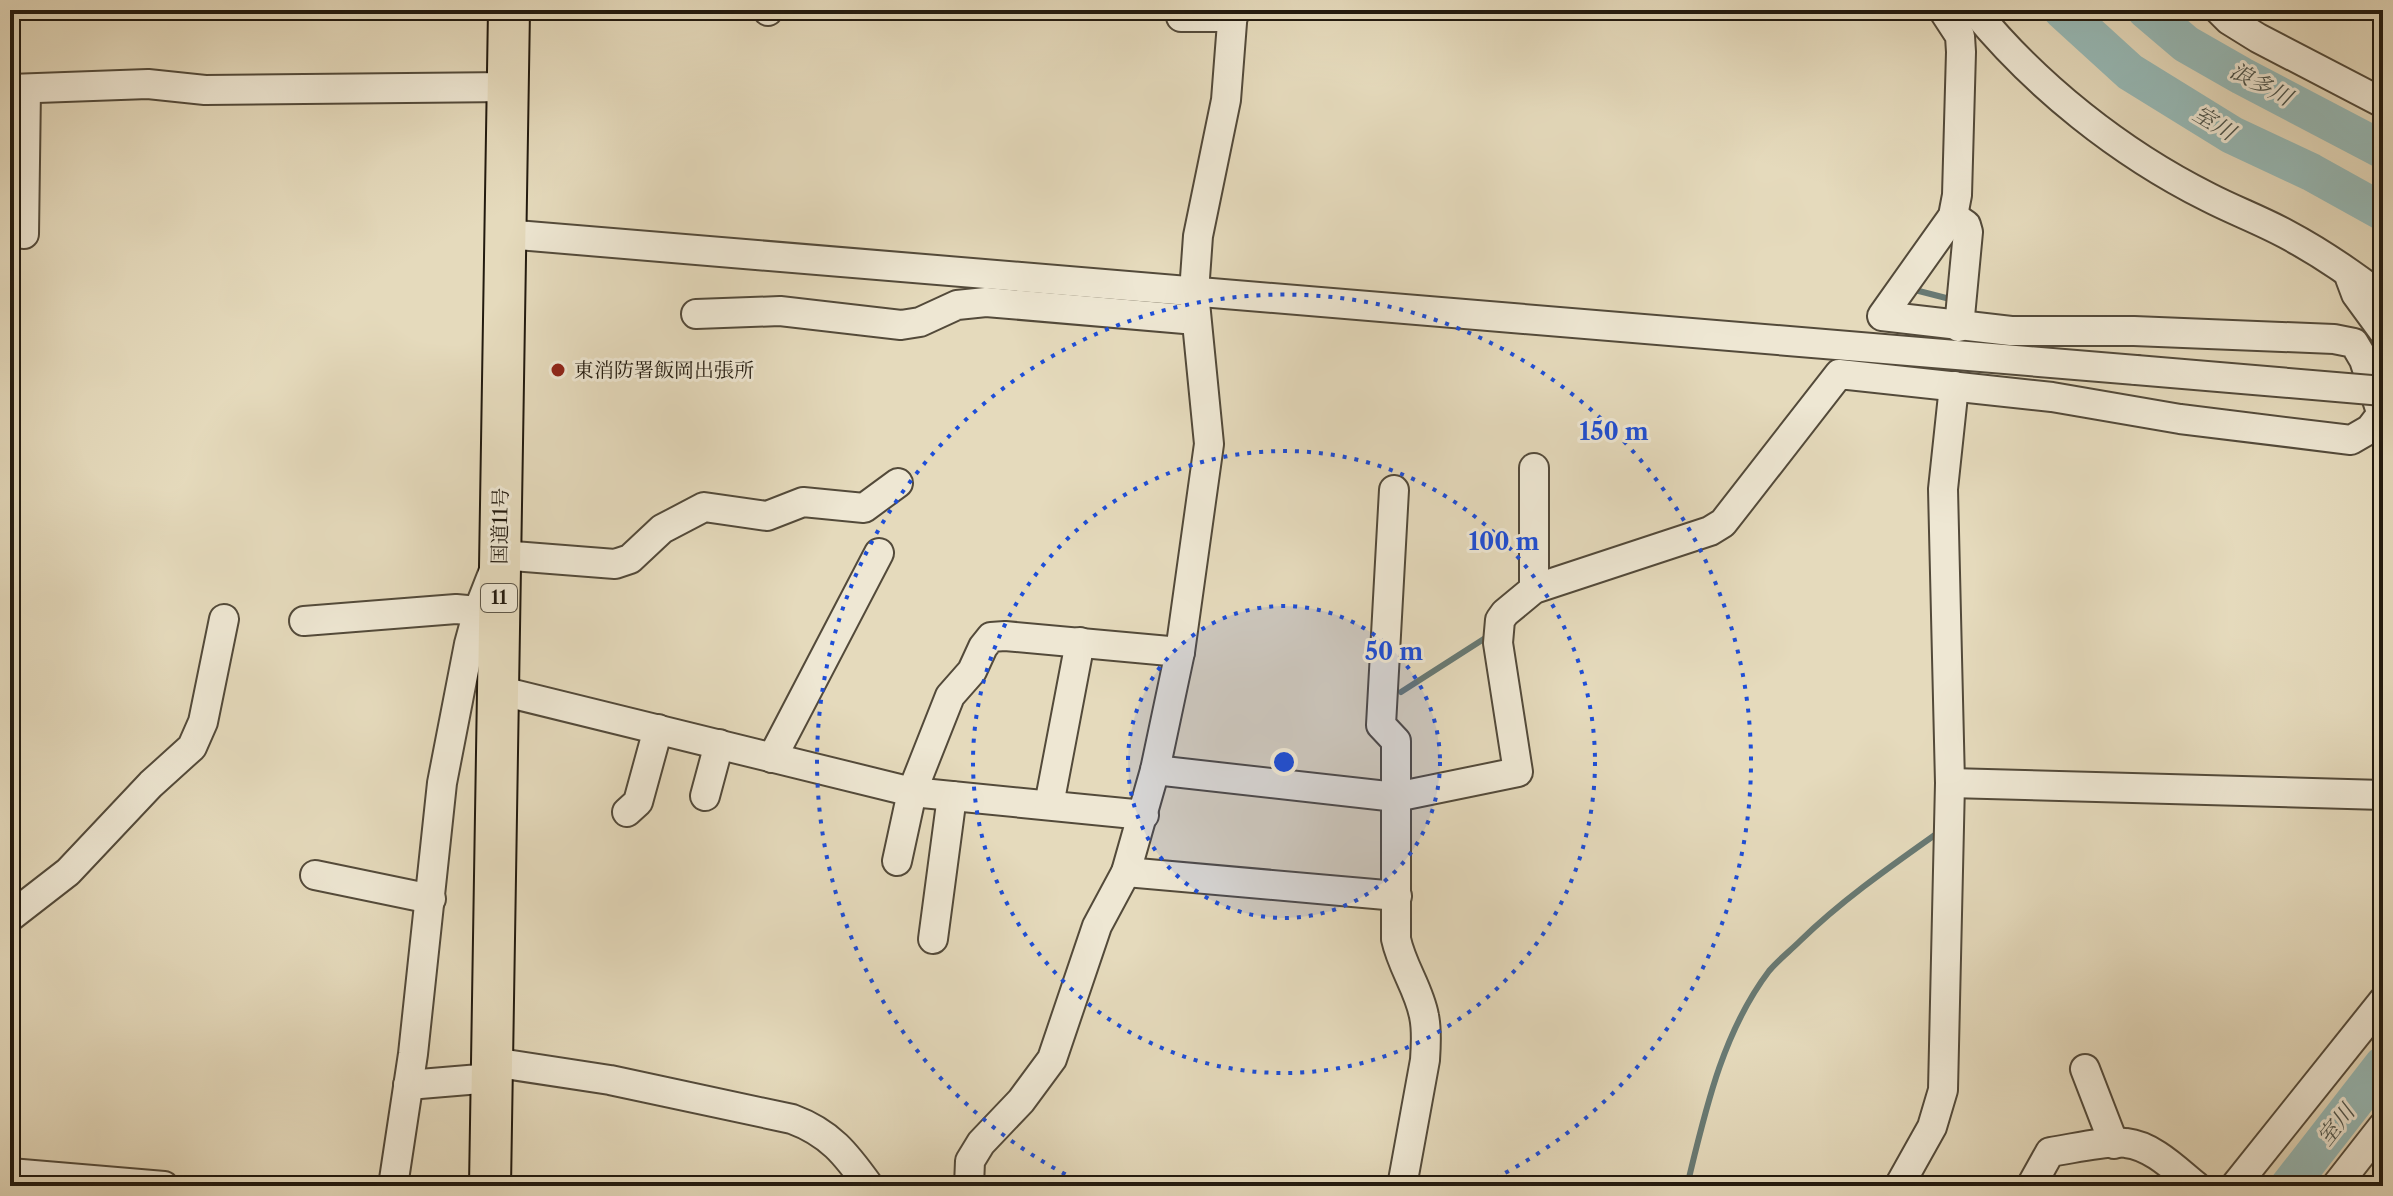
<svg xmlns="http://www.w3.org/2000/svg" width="2393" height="1196" font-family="'Libre Caslon Text','Noto Serif JP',serif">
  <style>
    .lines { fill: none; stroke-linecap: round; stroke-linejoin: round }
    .stream { stroke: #687a74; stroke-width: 6 }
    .river { stroke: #97bab7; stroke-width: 38 }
    .minor-casing { stroke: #534a3a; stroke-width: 32 }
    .highway-casing { stroke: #221a0f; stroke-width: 44 }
    .minor { stroke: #eee7d3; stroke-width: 28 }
    .highway { stroke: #e5dabc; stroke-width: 40 }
    .minor-bridge-casing { stroke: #534a3a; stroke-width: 32; stroke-linecap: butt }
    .minor-bridge { stroke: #eee7d3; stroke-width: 28 }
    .ring { fill: none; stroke: #1d4ed8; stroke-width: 4; stroke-dasharray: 4 8 }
    .poi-dot { fill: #8f2418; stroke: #eee7d3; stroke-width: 3 }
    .labels { text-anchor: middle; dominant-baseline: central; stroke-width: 6; stroke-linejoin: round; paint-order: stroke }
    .shield { fill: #eee7d3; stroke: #5f584a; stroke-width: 2 }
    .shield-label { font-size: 18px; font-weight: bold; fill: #221a0f }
    .poi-label { font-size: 20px; fill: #221a0f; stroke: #eee7d3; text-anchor: start }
    .street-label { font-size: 20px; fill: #221a0f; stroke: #eee7d3 }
    .water-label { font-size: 22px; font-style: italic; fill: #4b524a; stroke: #eee7d3 }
    .centre { fill: #1d4ed8; stroke: #eee7d3; stroke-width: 4 }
    .ring-label { font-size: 24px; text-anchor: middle; font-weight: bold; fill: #1d4ed8; stroke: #eee7d3; stroke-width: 6; stroke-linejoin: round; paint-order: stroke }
  </style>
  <rect width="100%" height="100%" fill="#e5dabc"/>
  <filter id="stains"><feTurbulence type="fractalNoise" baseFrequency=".0025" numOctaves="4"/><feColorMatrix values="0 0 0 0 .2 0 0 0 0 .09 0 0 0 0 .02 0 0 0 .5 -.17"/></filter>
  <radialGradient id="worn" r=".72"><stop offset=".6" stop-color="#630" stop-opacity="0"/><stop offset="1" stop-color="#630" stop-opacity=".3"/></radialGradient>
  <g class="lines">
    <g class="stream">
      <path d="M1911,289L1954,300"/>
      <path d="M1401,692L1490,635"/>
      <path d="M1687,1186C1705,1112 1722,1033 1769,971C1778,960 1790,951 1800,941C1842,900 1891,866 1939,832"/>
    </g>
    <g class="river">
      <path d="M2062,10L2130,72L2232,135L2311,172L2383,212"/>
      <path d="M2146,10L2186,44L2242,76L2383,150"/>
      <path d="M2289,1186L2383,1065"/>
    </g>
    <defs>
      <g id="minor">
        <path d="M768,10V11"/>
        <path d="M1181,10V17H1233"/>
        <path d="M1943,10L1960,36L1961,52L1957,195L1953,216L1882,316L2011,331H2134L2334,339L2354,343L2364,360L2380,409"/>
        <path d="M1974,10C2036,86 2120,153 2208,197C2233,210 2260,220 2286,234C2320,252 2352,274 2383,298"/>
        <path d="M2219,10L2229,20L2258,38L2383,103"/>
        <path d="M10,89L148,84L205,90L508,87"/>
        <path d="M1953,216L1966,225L1968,232L1959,327"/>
        <path d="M24,234L26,89"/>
        <path d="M505,234L2136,370"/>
        <path d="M2350,278L2356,294L2383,331"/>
        <path d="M696,314L780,311L901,325L920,322L957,305L986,302L1196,320"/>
        <path d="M1394,490L1381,725L1396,741V939C1402,967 1419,989 1424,1016C1427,1030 1426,1046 1425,1060L1402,1186"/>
        <path d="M1534,589V468"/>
        <path d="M304,621L456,609L478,611"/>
        <path d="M497,690L912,792L1144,815"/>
        <path d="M772,758L879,553"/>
        <path d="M1155,770L1396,797L1518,772L1498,643L1500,620L1505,613L1534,589L1710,531L1723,523L1839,374L2052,397L2180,419L2351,440L2370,429L2383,412"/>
        <path d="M1950,783L2383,795"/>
        <path d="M705,796L719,744"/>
        <path d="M1049,805L1080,642"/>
        <path d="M627,812L638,802L658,729"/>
        <path d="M897,861L912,792L950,696L972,671L983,647L991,637L1005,636L1180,652"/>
        <path d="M1126,872L1397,896"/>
        <path d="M315,875L431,899"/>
        <path d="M10,917L68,872L151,784L192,747L203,722L224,619"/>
        <path d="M933,939L952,796"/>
        <path d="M492,1062L610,1080L792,1119C830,1133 846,1154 869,1186"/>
        <path d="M2085,1069L2114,1144"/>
        <path d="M408,1085L492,1078"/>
        <path d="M10,1173L164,1186"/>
        <path d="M393,1186L413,1054L442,783L469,644L478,611L500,555L615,564L630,559L662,529L704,507L767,516L803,502L864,508L898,483"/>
        <path d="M969,1186L970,1161L981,1143L1021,1101L1052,1059L1097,926L1126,872L1155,770L1180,652L1209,444L1194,292L1198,236L1226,100L1233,10"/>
        <path d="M1899,1186L1932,1127L1943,1090L1950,783L1943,489L1954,386"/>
        <path d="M2031,1186L2050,1152C2072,1149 2106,1140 2126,1143C2153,1146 2176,1170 2196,1186"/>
        <path d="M2235,1186L2383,1001"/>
        <path d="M2336,1186L2383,1126"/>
      </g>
      <path id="highway" d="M490,1186L509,10"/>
    </defs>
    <use href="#minor" class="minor-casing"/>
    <use href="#highway" class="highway-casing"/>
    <use href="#minor" class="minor"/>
    <use href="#highway" class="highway"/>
    <defs>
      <path id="minor-bridge" d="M2136,370L2383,391"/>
    </defs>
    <use href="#minor-bridge" class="minor-bridge-casing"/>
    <use href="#minor-bridge" class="minor-bridge"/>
  </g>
  <circle cx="1284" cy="762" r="156" fill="#1d4ed8" fill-opacity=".12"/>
  <g class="ring">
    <circle cx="1284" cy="762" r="156"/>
    <circle cx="1284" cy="762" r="311"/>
    <path d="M1087 1185A467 467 0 1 1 1481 1185"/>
  </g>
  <circle class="poi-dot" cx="558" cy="370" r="8"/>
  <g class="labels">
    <rect class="shield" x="481" y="584" width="36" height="28" rx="6"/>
    <g class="shield-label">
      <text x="499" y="598">11</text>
    </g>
    <g class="poi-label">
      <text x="574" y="370">東消防署飯岡出張所</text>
    </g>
    <g class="street-label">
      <text transform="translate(500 526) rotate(-89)">国道11号</text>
    </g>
    <g class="water-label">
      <text transform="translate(2261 84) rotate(28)">浪多川</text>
      <text transform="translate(2214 123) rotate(31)">室川</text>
      <text transform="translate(2336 1125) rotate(-52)">室川</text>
    </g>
  </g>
  <circle cx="1284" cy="762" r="12" class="centre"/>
  <g class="ring-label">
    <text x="1614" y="440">150 m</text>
    <text x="1504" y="550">100 m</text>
    <text x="1394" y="660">50 m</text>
  </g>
  <rect width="2393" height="1196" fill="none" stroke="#e5dabc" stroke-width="40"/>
  <rect x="12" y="12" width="2369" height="1172" fill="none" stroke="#221a0f" stroke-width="4"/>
  <rect x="20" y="20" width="2353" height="1156" fill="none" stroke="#221a0f" stroke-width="2"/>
  <rect width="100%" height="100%" filter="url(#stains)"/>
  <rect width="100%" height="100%" fill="url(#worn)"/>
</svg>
